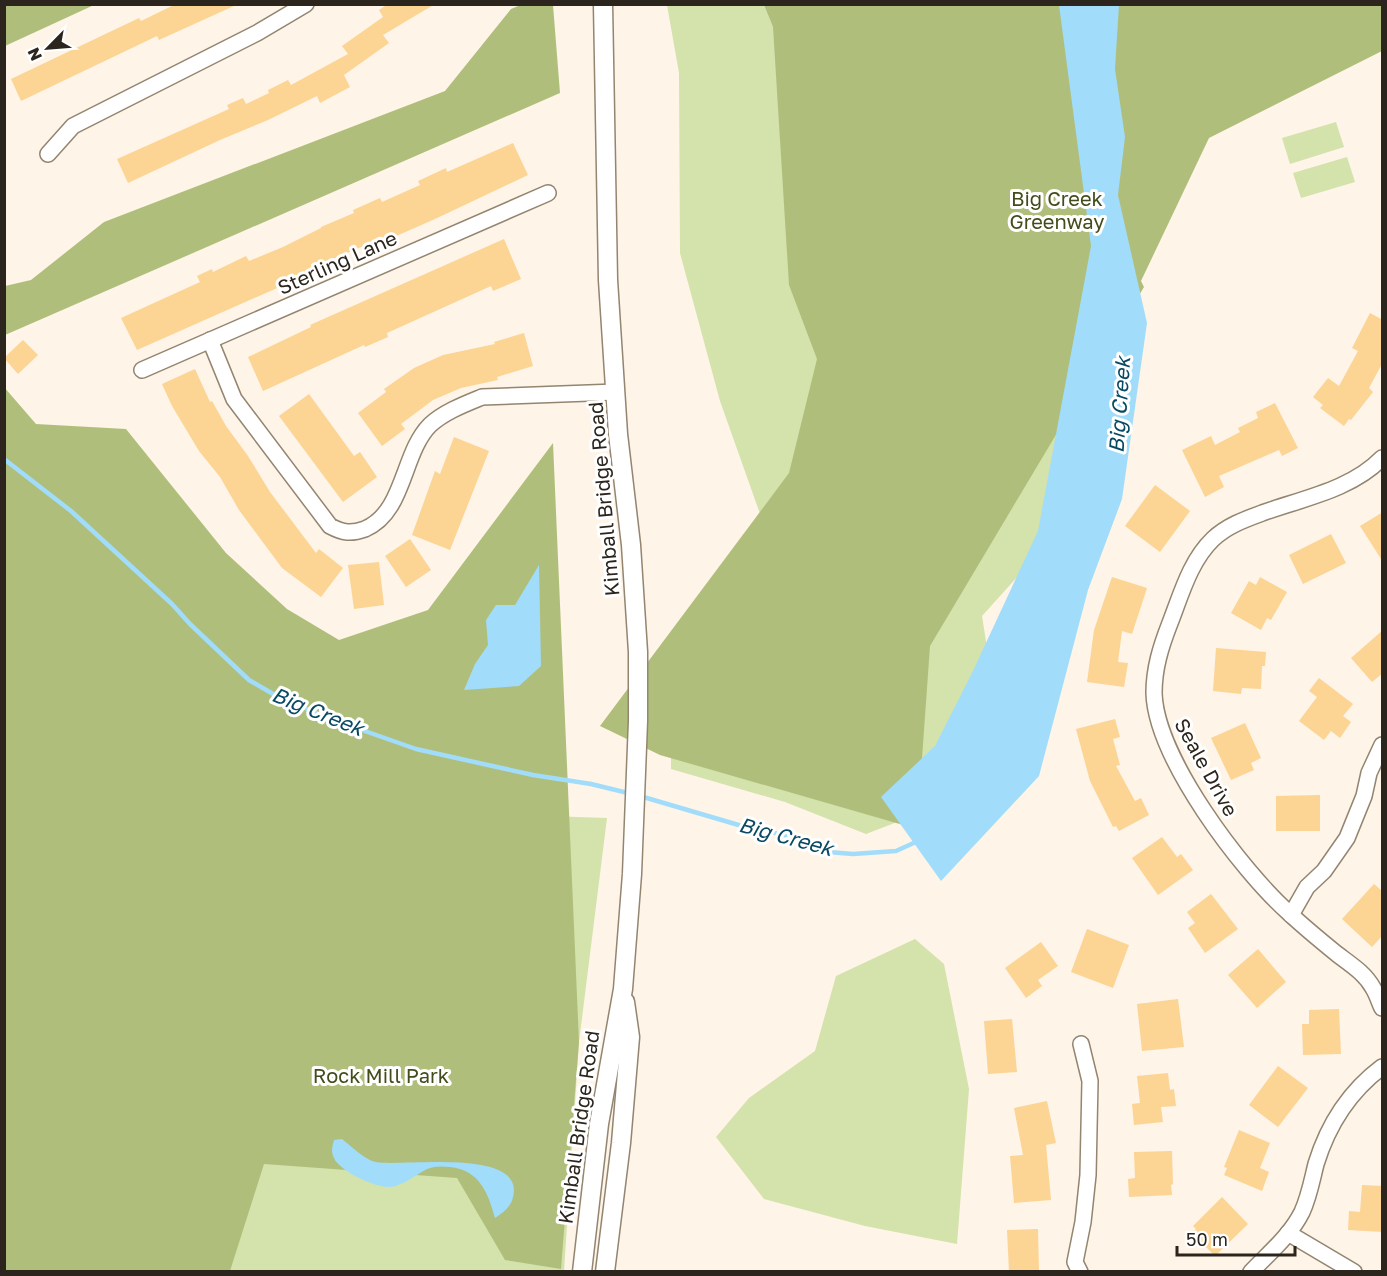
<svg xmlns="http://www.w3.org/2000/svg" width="1387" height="1276" font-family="'Golos Text',sans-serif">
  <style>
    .green { fill: #d4e2ac }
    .forest { fill: #afbf7b }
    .water { fill: #a1dcfb }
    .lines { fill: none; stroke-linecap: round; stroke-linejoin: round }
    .stream { stroke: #a1dcfb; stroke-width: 4.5 }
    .building { fill: #fcd494 }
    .minor-casing { stroke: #938570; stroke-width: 18 }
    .tertiary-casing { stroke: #938570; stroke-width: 21 }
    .minor { stroke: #fff; stroke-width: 15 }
    .tertiary { stroke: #fff; stroke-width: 18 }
    .labels { text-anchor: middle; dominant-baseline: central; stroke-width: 6; stroke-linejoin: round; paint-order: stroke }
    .park-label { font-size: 20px; fill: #434d1b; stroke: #fff }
    .street-label { font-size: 20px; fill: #2b251d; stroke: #fff }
    .water-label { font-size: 21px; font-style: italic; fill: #094963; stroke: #fff }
  </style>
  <rect width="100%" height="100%" fill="#fef4e7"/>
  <g class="green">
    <path d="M667,5H764L773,27L1005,133L1073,515L982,616L996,706L936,807L866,834L785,802L671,769V714L775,556L720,401L680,253L679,73Z"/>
    <path d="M1336,122L1344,147L1290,164L1282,138Z"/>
    <path d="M1347,157L1355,182L1301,198L1293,173Z"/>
    <path d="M449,813L607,818L579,1042L564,1271L39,1272Z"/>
    <path d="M915,939L944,964L969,1089L957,1244L865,1226L764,1199L716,1137L749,1098L815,1051L836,976Z"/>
  </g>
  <g class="forest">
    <path d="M5,4H94V5L5,46Z"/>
    <path d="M523,4L553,5L560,93L5,335V286L31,280L104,222L445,91L511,9Z"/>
    <path d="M764,5H1382V51L1209,138L1141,281L1144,287L930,646L917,829L660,755L600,726L789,473L817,359L789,285L773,27Z"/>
    <path d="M4,387L36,424L126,429L226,553L287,609L339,640L428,610L553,443L579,1042L561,1269L505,1260L457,1178L264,1164L230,1271H5Z"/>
  </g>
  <g class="water">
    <path d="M1059,5H1119L1115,69L1125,137L1118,195L1147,323L1122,499L1088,590L1039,776L941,881L881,797L935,746L972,673L1038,531L1091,246Z"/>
    <path d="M539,565L541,666L519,686L464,690L475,664L488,645L486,620L496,605H515Z"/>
    <path d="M342,1139C351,1146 365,1160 376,1162C402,1167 526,1147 513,1197C511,1207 503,1213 495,1218C488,1192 479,1170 450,1167C442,1166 434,1166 427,1169C415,1175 403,1186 390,1187C376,1188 339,1171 334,1158C331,1152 332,1147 334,1140Z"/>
  </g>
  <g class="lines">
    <g class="stream">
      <path d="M4,459L71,511L172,604L190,624L249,680L280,698L342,723L416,749L533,775L591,784L632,794"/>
      <path d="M640,796L742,826L784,835L828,852L853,854L896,851L918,841"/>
    </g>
  </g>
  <g class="building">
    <path d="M176,4L236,5L159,40L157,36L21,101L11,79L139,18L141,21Z"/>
    <path d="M388,4H435L383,35L389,43L344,75L350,87L320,103L317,96L268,120L220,140L128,183L117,159L229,109L227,105L243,98L246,104L269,93L268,90L288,80L291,85L348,54L342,46L383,17L379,10Z"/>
    <path d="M513,143L528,175L435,219L369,248L368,244L329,261L330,263L302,277L137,350L121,318L200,282L197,276L212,269L213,272L246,256L249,261L283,247L321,228V227L354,213L353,210L380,198L382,202L420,185L418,181L446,168L447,172Z"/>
    <path d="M504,239L521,279L493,291L491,286L387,333L388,337L365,347L364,345L263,391L248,357L311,327L310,325Z"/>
    <path d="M1370,313L1383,320V362L1369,388L1373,392L1351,420L1349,419L1344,426L1320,408L1323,405L1313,397L1328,378L1339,386L1358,351L1352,348Z"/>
    <path d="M524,333L533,366L497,377L498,380L461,388L433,400L401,424L405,429L382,446L358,413L386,392L384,389L414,368L443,355L495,344L494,342Z"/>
    <path d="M23,340L38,355L18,374L4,358Z"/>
    <path d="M195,369L210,402L212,401L226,426L248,456L270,492L316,553L319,549L343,568L321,597L282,568L239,510L220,477L199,451L172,406L162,384Z"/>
    <path d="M309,394L354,456L360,452L377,477L343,502L279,416Z"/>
    <path d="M1275,403L1298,448L1282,456L1279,450L1219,476L1224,487L1205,497L1182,450L1211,436L1215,445L1240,432L1238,428L1258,418L1256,412Z"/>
    <path d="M454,437L489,451L450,550L412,535L435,471L440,474Z"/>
    <path d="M1155,485L1190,511L1160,552L1125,526Z"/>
    <path d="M1383,512V562L1360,526Z"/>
    <path d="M1331,534L1346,563L1303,584L1289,555Z"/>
    <path d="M410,539L431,570L406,587L385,556Z"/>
    <path d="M379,562L384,605L354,609L348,565Z"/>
    <path d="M1112,577L1147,588L1132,634L1122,631L1118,662L1128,663L1124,687L1087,682L1094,630Z"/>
    <path d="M1260,577L1287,592L1271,620L1267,618L1261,630L1231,613L1249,581L1256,585Z"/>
    <path d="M1383,630V673L1372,682L1351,658Z"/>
    <path d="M1216,648L1266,652L1265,666H1262L1261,689L1242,688L1241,694L1213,691Z"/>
    <path d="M1319,678L1353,704L1343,716L1351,722L1340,738L1331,731L1324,740L1299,721L1317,697L1309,691Z"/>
    <path d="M1115,719L1120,737L1113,739L1120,765L1116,766L1135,801L1141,798L1149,815L1119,831L1116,826L1113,827L1090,781L1076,729Z"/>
    <path d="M1245,723L1261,758L1251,763L1254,770L1231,780L1211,738Z"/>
    <path d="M1320,795V831H1276V796Z"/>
    <path d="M1162,837L1177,857L1181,854L1193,870L1158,895L1132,858Z"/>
    <path d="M1374,884L1383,892V935L1372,947L1342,919Z"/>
    <path d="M1211,894L1238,929L1205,953L1188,928L1195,923L1187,912Z"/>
    <path d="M1087,929L1129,945L1113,988L1071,972Z"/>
    <path d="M1041,942L1058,966L1038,980L1042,986L1026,998L1005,968Z"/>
    <path d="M1258,949L1286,982L1257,1008L1228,975Z"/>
    <path d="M1178,999L1184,1047L1142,1051L1137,1004Z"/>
    <path d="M1339,1009L1341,1054L1303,1055L1302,1024H1309V1010Z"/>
    <path d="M1012,1019L1017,1072L988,1074L984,1021Z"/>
    <path d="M1278,1066L1308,1088L1278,1127L1249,1105Z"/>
    <path d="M1168,1073L1170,1090L1174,1089L1176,1106L1161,1107L1163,1122L1134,1125L1132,1104L1140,1103L1137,1076Z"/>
    <path d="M1047,1101L1056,1143L1046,1145L1051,1200L1014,1203L1010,1156L1023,1155L1014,1108Z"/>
    <path d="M1239,1130L1270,1143L1260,1168L1269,1172L1262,1191L1224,1175L1227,1168L1224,1167Z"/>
    <path d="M1172,1151L1173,1184L1171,1185L1172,1195L1129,1197L1128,1179L1135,1178L1134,1152Z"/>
    <path d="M1362,1185L1383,1186V1232L1348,1230L1349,1211L1360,1212Z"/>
    <path d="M1222,1197L1248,1224L1215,1256L1192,1233L1196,1229L1193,1226Z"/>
    <path d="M1038,1229L1039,1272H1009L1007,1230Z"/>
  </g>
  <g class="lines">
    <defs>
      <g id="minor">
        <path d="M48,154L73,126L257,33L306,4"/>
        <path d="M210,340L234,399L330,526C343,533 351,534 365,529C405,512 402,453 430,425C444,412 465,404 482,397L616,392"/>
        <path d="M142,370L548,193"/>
        <path d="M1382,458C1352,489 1305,498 1265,512C1246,519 1228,525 1213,539C1190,561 1181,595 1170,623C1161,646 1154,668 1154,693C1156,758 1241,870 1289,913C1304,927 1321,941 1337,954C1350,964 1365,973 1373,988C1377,994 1379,1002 1382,1008"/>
        <path d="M1291,915L1307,887L1324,871L1347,838L1364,796L1369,773L1382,745"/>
        <path d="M1288,1233L1354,1272"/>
        <path d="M1080,1272L1075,1262L1083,1222L1088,1175L1090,1081L1081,1044"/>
        <path d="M1251,1272C1269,1253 1290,1236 1302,1212C1309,1197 1312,1180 1316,1164C1328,1125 1350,1091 1382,1067"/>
      </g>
      <g id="tertiary">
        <path d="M582,1272L599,1124L623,989L632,874L638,721V652L631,545L618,434L608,280L603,4"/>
        <path d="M605,1272L621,1143L630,1037L625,1002"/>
      </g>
    </defs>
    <use href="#minor" class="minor-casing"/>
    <use href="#tertiary" class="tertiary-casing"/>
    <use href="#minor" class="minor"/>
    <use href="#tertiary" class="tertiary"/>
  </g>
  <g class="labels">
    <g class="park-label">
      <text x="1057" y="198">Big Creek<tspan x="1057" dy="23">Greenway</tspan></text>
      <text x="381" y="1075">Rock Mill Park</text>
    </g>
    <g class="street-label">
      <text transform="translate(337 262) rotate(-24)">Sterling Lane</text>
      <text transform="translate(603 499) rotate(-95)">Kimball Bridge Road</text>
      <text transform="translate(1207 767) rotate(61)">Seale Drive</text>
      <text transform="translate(578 1127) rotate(-82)">Kimball Bridge Road</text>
    </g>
    <g class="water-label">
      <text transform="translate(1119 405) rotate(-86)">Big Creek</text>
      <text transform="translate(318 711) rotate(22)">Big Creek</text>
      <text transform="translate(786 836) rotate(15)">Big Creek</text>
    </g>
  </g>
  <rect width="1387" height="1276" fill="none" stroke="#2b251d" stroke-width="12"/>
  <g transform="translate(48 48) rotate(245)" stroke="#ffffff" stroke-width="4.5" paint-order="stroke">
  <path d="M0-4.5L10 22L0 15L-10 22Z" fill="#2b251d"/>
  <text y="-9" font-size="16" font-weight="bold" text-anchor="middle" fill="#2b251d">N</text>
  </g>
  <path d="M1177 1246v9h118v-9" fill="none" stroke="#2b251d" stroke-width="3"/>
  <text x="1186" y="1246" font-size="18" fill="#2b251d" stroke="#ffffff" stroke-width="4.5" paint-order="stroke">50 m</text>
</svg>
